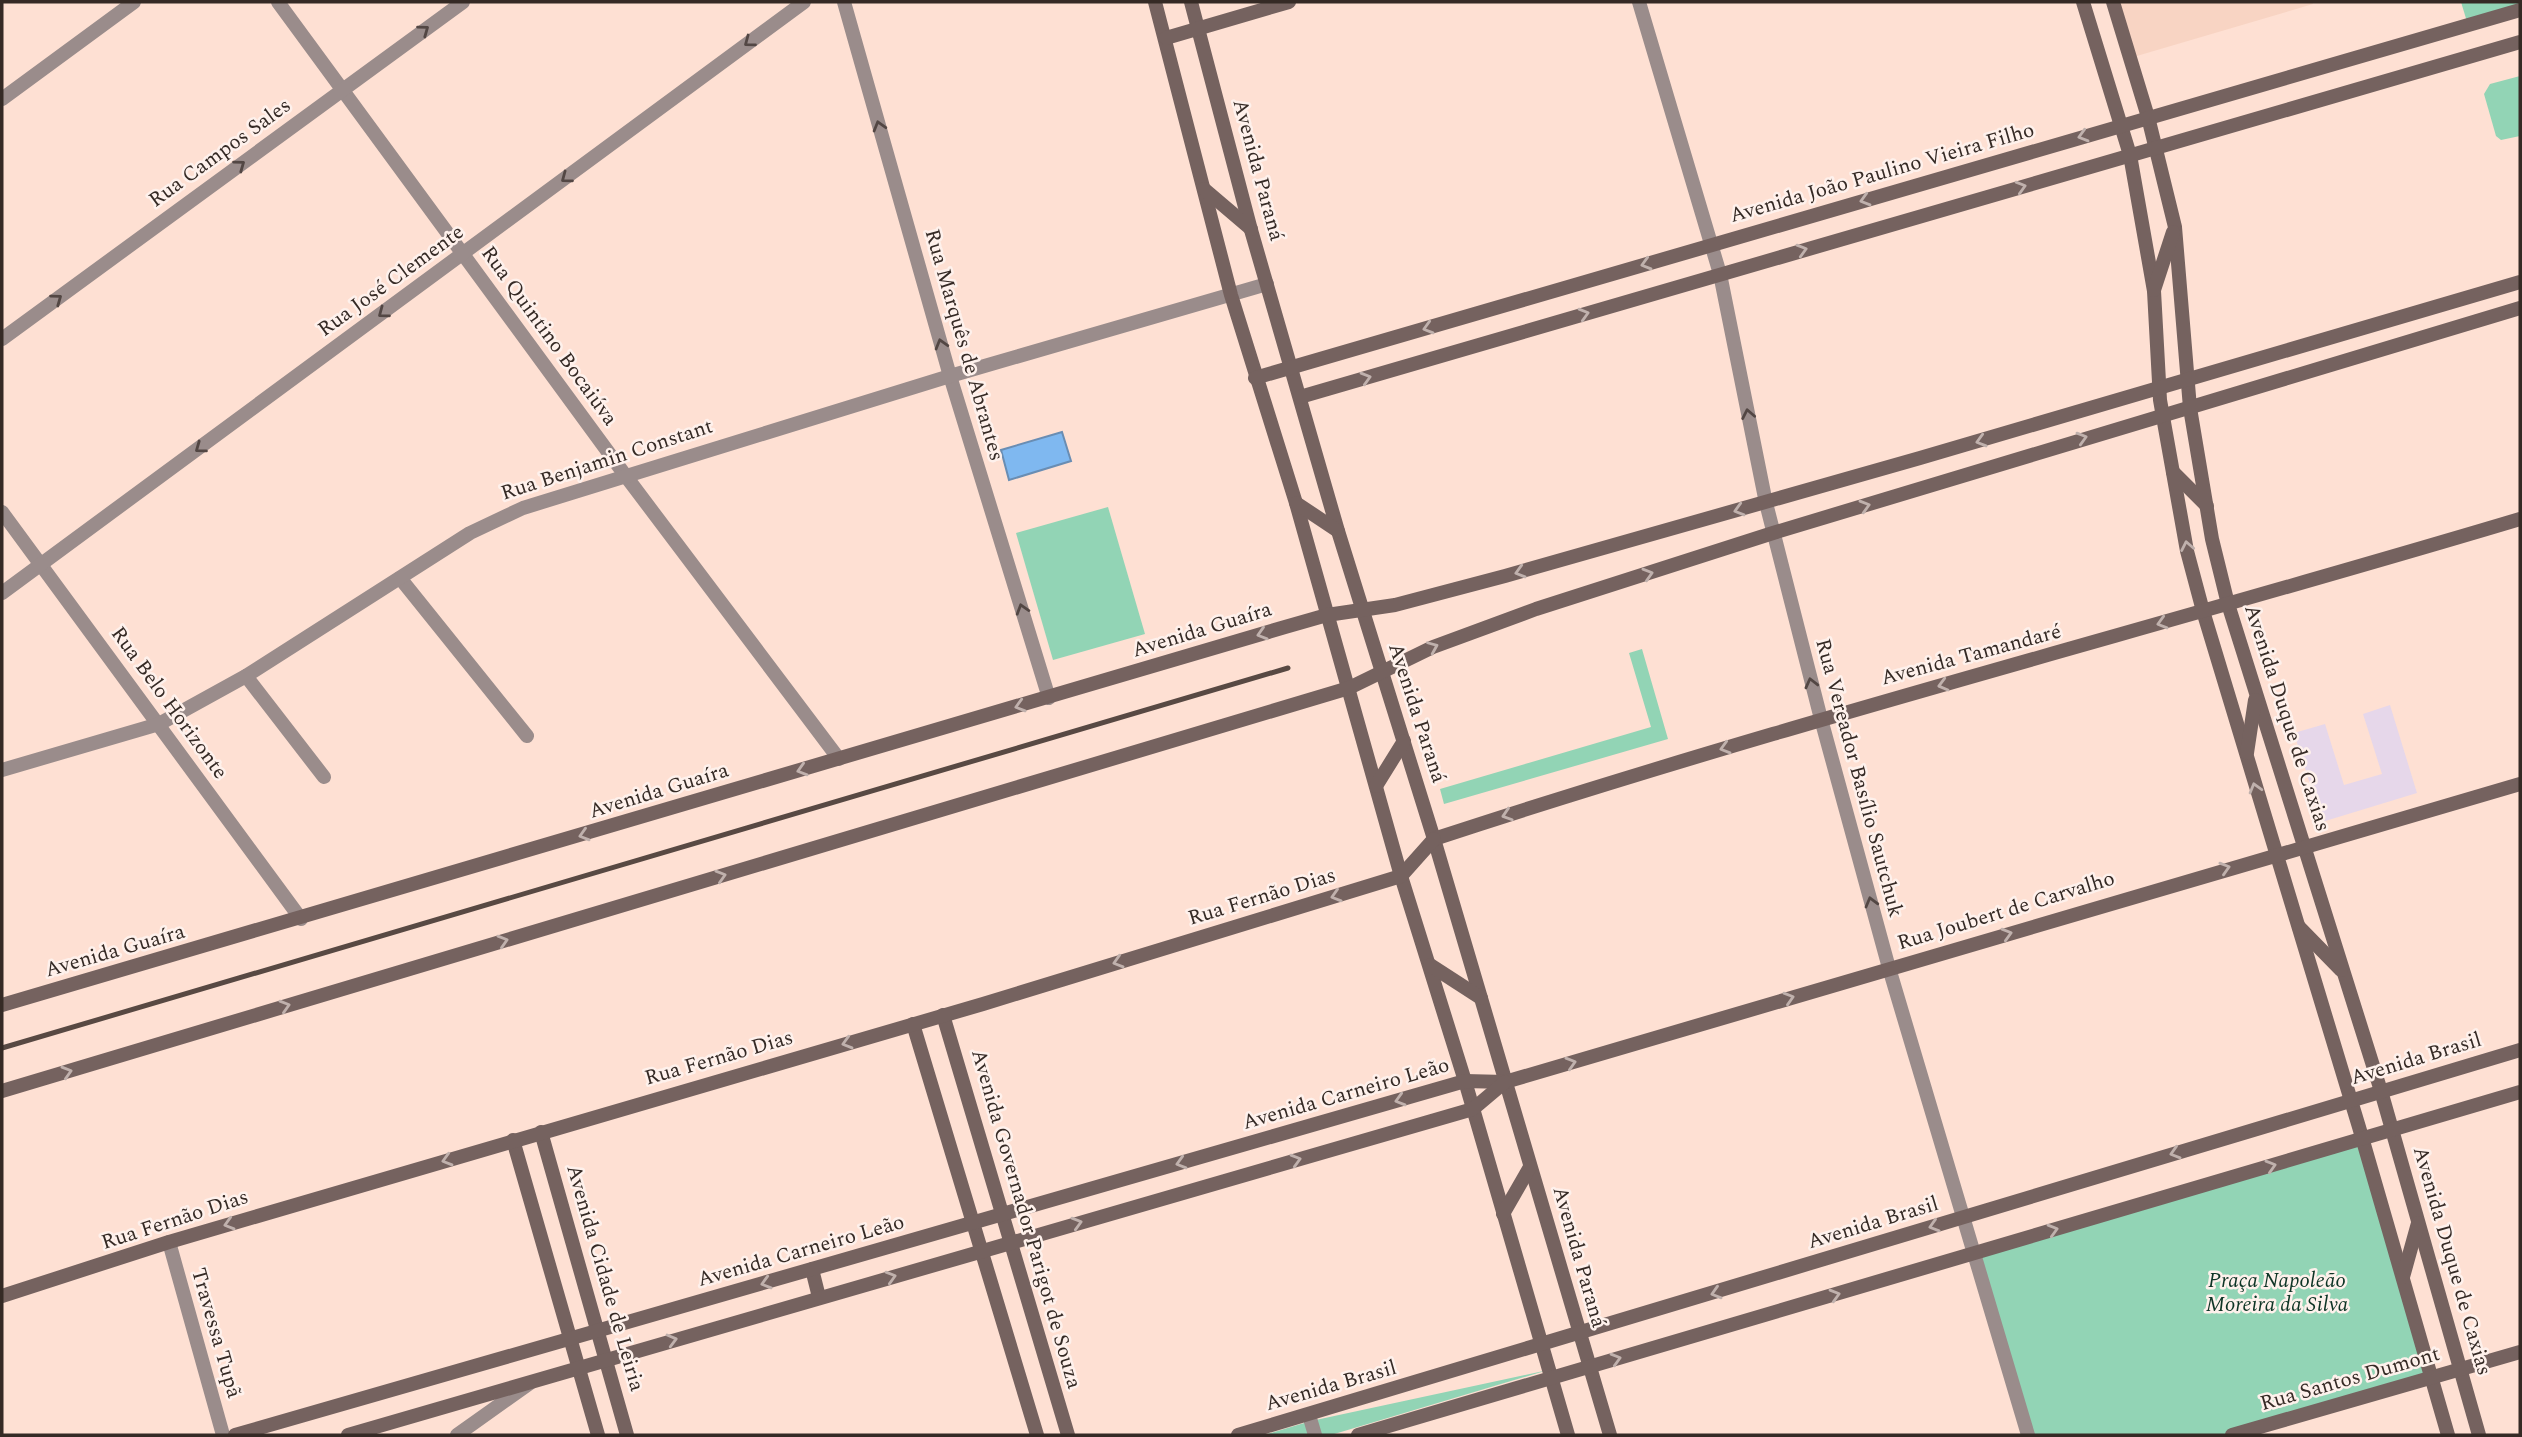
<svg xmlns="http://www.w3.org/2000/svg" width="2522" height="1437" font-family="Spectral,serif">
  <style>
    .commercial { fill: #e6d7ea }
    .built { fill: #f8d4c3 }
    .green { fill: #92d4b5 }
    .water { fill: #7fb8f0; stroke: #698db3; stroke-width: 2 }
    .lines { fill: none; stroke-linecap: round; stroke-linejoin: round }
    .street { stroke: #9a8c8b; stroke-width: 14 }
    .secondary { stroke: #75625f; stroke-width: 14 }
    .rail { stroke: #584943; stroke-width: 5 }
    .oneway { stroke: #534744 }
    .oneway2 { stroke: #c0b1ad }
    .labels { text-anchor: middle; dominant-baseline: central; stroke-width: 5; stroke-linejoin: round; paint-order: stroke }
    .street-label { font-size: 21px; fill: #352a25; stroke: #fef1ec }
    .park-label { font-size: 21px; font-style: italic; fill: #0d3425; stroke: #fef1ec }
  </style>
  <rect width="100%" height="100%" fill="#fee0d3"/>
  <path class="commercial" d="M2390,705L2417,793L2322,822L2294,733L2325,724L2344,785L2382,774L2363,714Z"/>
  <path class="built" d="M2113,2H2312L2313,4L2130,58Z"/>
  <g class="green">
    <path d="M2461,2H2520V10L2468,25Z"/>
    <path d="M2520,76V136L2501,140L2496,136L2484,94L2490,84Z"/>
    <path d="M1108,507L1145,634L1053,660L1016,533Z"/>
    <path d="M1642,649L1668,739L1444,804L1440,789L1651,727L1629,653Z"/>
    <path d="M2362,1139L2432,1377L2232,1435H2028L1973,1254Z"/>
    <path d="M1548,1370L1331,1435H1264L1311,1421Z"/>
  </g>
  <path class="water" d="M1062,432L1071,461L1009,480L1001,450Z"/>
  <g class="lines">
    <g class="street">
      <path d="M278,2L625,475L839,759"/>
      <path d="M844,2L950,376L1049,698"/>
      <path d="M1639,2L1720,274L1766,503L1821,719L1889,968L2028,1435"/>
      <path d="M2,99L134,2"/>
      <path d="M2,339L463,2"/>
      <path d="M2,512L301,919"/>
      <path d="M400,578L527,736"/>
      <path d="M2,593L804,2"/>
      <path d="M246,676L324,777"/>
      <path d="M2,770L159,724L246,676L470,533L523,508L950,376L1267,284"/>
      <path d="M169,1242L223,1435"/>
      <path d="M1309,1415L1315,1435"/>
      <path d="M457,1435L530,1383"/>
    </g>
    <g class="secondary">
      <path d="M1155,2L1231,295L1296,503L1401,876L1465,1081L1568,1435"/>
      <path d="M1191,2L1251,230L1338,531L1434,839L1610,1435"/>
      <path d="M2083,2L2130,155L2154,291L2160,400L2187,551L2203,611L2359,1127L2448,1435"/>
      <path d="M2113,2L2148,117L2175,227L2190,408L2212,539L2228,604L2381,1091L2479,1435"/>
      <path d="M1166,38L1289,2"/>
      <path d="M1204,189L1251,229"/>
      <path d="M2154,290L2173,232"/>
      <path d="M1255,378L2520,10"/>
      <path d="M1300,397L2520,42"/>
      <path d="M2173,472L2207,506"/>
      <path d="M1296,503L1338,531"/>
      <path d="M2247,753L2255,700"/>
      <path d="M1376,786L1404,741"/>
      <path d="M1434,839C1793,721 2159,627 2520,519"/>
      <path d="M2299,927L2341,970"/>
      <path d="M1430,965L1481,998"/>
      <path d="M2,1005L1285,627L1327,615L1395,605L1505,576L1920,458L2520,282"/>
      <path d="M943,1015L1068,1435"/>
      <path d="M913,1024L1037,1435"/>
      <path d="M2,1091L1349,688L1433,647L1536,609L1773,533L2520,308"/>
      <path d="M541,1132L627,1435"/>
      <path d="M513,1140L598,1435"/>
      <path d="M1503,1214L1530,1167"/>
      <path d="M812,1269L819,1297"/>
      <path d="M2403,1277L2418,1223"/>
      <path d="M2,1296L169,1242L983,1004L1401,876L1434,839"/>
      <path d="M235,1435L1465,1081L1505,1082L2520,784"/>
      <path d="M348,1435L1473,1109L1505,1082"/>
      <path d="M1238,1435L2520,1050"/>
      <path d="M1358,1435L2520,1092"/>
      <path d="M2232,1435L2520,1352"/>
    </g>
    <path class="rail" d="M2,1048L1288,668"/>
  </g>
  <defs><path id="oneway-chevron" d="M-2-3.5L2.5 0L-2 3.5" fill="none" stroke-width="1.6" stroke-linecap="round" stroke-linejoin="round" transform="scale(1.75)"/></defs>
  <g class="oneway">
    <use href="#oneway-chevron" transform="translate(424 30) rotate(-36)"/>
    <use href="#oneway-chevron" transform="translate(749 42) rotate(143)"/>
    <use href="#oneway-chevron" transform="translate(879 126) rotate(-106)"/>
    <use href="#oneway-chevron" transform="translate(240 165) rotate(-36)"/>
    <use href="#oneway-chevron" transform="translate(566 178) rotate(143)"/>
    <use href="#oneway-chevron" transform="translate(57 299) rotate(-36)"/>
    <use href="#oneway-chevron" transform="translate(383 313) rotate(143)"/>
    <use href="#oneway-chevron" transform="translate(941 344) rotate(-106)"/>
    <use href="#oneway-chevron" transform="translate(1748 414) rotate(-101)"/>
    <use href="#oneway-chevron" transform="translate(200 448) rotate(144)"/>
    <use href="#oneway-chevron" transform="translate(1022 609) rotate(-107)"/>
    <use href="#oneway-chevron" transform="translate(1811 683) rotate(-104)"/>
    <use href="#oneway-chevron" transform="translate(1871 902) rotate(-105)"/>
  </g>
  <g class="oneway2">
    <use href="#oneway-chevron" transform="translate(2083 136) rotate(164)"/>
    <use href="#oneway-chevron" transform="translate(2021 187) rotate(-16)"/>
    <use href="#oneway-chevron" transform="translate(1865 200) rotate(164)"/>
    <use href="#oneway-chevron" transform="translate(1802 250) rotate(-16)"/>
    <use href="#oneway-chevron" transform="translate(1646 264) rotate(164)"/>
    <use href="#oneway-chevron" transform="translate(1584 314) rotate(-16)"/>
    <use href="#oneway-chevron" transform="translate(1428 328) rotate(164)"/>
    <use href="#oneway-chevron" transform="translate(1366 378) rotate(-16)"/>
    <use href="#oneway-chevron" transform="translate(2082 438) rotate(-16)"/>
    <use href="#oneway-chevron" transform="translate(1981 441) rotate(164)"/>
    <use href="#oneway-chevron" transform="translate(1865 506) rotate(-16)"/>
    <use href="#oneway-chevron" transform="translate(1739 510) rotate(164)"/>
    <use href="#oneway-chevron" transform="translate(2187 546) rotate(-101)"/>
    <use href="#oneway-chevron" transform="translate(1520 572) rotate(164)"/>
    <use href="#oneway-chevron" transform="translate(1648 574) rotate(-17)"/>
    <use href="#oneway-chevron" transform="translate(2162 623) rotate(164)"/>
    <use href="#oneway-chevron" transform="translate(1262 634) rotate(163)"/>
    <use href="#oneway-chevron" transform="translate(1433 647) rotate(-23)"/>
    <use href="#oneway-chevron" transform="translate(1943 685) rotate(165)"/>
    <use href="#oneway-chevron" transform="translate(1020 706) rotate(164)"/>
    <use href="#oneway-chevron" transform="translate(1725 748) rotate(164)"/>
    <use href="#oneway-chevron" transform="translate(802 770) rotate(163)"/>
    <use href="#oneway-chevron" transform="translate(2255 788) rotate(-106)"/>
    <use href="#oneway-chevron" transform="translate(1507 815) rotate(162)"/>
    <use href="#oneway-chevron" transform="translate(584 835) rotate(163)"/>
    <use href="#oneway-chevron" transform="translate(2225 868) rotate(-17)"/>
    <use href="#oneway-chevron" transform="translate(721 876) rotate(-17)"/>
    <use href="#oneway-chevron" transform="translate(1336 896) rotate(163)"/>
    <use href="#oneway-chevron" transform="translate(2007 934) rotate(-16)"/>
    <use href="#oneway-chevron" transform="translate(503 941) rotate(-17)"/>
    <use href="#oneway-chevron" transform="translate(1118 962) rotate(163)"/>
    <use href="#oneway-chevron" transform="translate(1789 998) rotate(-17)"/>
    <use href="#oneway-chevron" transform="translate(285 1006) rotate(-17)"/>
    <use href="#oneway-chevron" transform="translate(847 1043) rotate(164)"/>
    <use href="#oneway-chevron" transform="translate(1571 1063) rotate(-17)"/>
    <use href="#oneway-chevron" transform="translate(67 1072) rotate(-17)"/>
    <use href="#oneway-chevron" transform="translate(1400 1100) rotate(164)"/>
    <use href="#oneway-chevron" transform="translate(2175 1153) rotate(163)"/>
    <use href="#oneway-chevron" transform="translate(447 1160) rotate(164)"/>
    <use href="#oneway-chevron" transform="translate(1296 1160) rotate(-16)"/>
    <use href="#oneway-chevron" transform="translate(1181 1163) rotate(164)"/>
    <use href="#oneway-chevron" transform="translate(2271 1166) rotate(-17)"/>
    <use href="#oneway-chevron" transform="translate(1077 1223) rotate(-16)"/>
    <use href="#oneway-chevron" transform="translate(229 1224) rotate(164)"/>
    <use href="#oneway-chevron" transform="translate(1934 1226) rotate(163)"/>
    <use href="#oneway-chevron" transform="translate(2053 1230) rotate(-16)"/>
    <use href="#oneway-chevron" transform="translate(891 1277) rotate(-16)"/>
    <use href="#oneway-chevron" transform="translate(766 1283) rotate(164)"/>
    <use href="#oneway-chevron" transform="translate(1716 1293) rotate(163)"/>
    <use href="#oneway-chevron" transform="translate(1835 1295) rotate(-16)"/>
    <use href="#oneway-chevron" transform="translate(672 1340) rotate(-15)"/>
    <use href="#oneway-chevron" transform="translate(1616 1359) rotate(-16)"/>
  </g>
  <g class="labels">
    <g class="street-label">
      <text transform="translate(220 153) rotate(-36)">Rua Campos Sales</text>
      <text transform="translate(1258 170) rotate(75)">Avenida Paraná</text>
      <text transform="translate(1882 173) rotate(-16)">Avenida João Paulino Vieira Filho</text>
      <text transform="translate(391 281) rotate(-36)">Rua José Clemente</text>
      <text transform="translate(549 336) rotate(54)">Rua Quintino Bocaiúva</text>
      <text transform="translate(964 345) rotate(74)">Rua Marquês de Abrantes</text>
      <text transform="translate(607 460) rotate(-18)">Rua Benjamin Constant</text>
      <text transform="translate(1202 630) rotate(-17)">Avenida Guaíra</text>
      <text transform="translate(1971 655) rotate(-15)">Avenida Tamandaré</text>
      <text transform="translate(169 703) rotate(54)">Rua Belo Horizonte</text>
      <text transform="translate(1417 713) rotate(72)">Avenida Paraná</text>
      <text transform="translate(2287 718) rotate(72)">Avenida Duque de Caxias</text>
      <text transform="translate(1859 778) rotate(75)">Rua Vereador Basílio Sautchuk</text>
      <text transform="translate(659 791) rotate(-17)">Avenida Guaíra</text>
      <text transform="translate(1262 897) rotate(-17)">Rua Fernão Dias</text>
      <text transform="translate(2006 911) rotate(-17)">Rua Joubert de Carvalho</text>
      <text transform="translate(115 951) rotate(-16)">Avenida Guaíra</text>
      <text transform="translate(719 1058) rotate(-16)">Rua Fernão Dias</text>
      <text transform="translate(2416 1059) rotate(-17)">Avenida Brasil</text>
      <text transform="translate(1346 1094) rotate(-16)">Avenida Carneiro Leão</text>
      <text transform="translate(1026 1219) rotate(74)">Avenida Governador Parigot de Souza</text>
      <text transform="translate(175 1220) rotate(-18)">Rua Fernão Dias</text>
      <text transform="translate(1873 1223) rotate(-17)">Avenida Brasil</text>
      <text transform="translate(801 1251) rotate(-16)">Avenida Carneiro Leão</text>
      <text transform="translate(1579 1257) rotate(74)">Avenida Paraná</text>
      <text transform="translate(2452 1261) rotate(74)">Avenida Duque de Caxias</text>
      <text transform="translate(605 1278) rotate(74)">Avenida Cidade de Leiria</text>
      <text transform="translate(216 1333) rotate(74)">Travessa Tupã</text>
      <text transform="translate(2350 1379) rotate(-16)">Rua Santos Dumont</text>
      <text transform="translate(1331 1386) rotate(-16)">Avenida Brasil</text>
    </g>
    <g class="park-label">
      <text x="2277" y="1281">Praça Napoleão<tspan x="2277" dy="24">Moreira da Silva</tspan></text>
    </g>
  </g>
  <rect width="2522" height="1437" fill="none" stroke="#352a25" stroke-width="7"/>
</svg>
